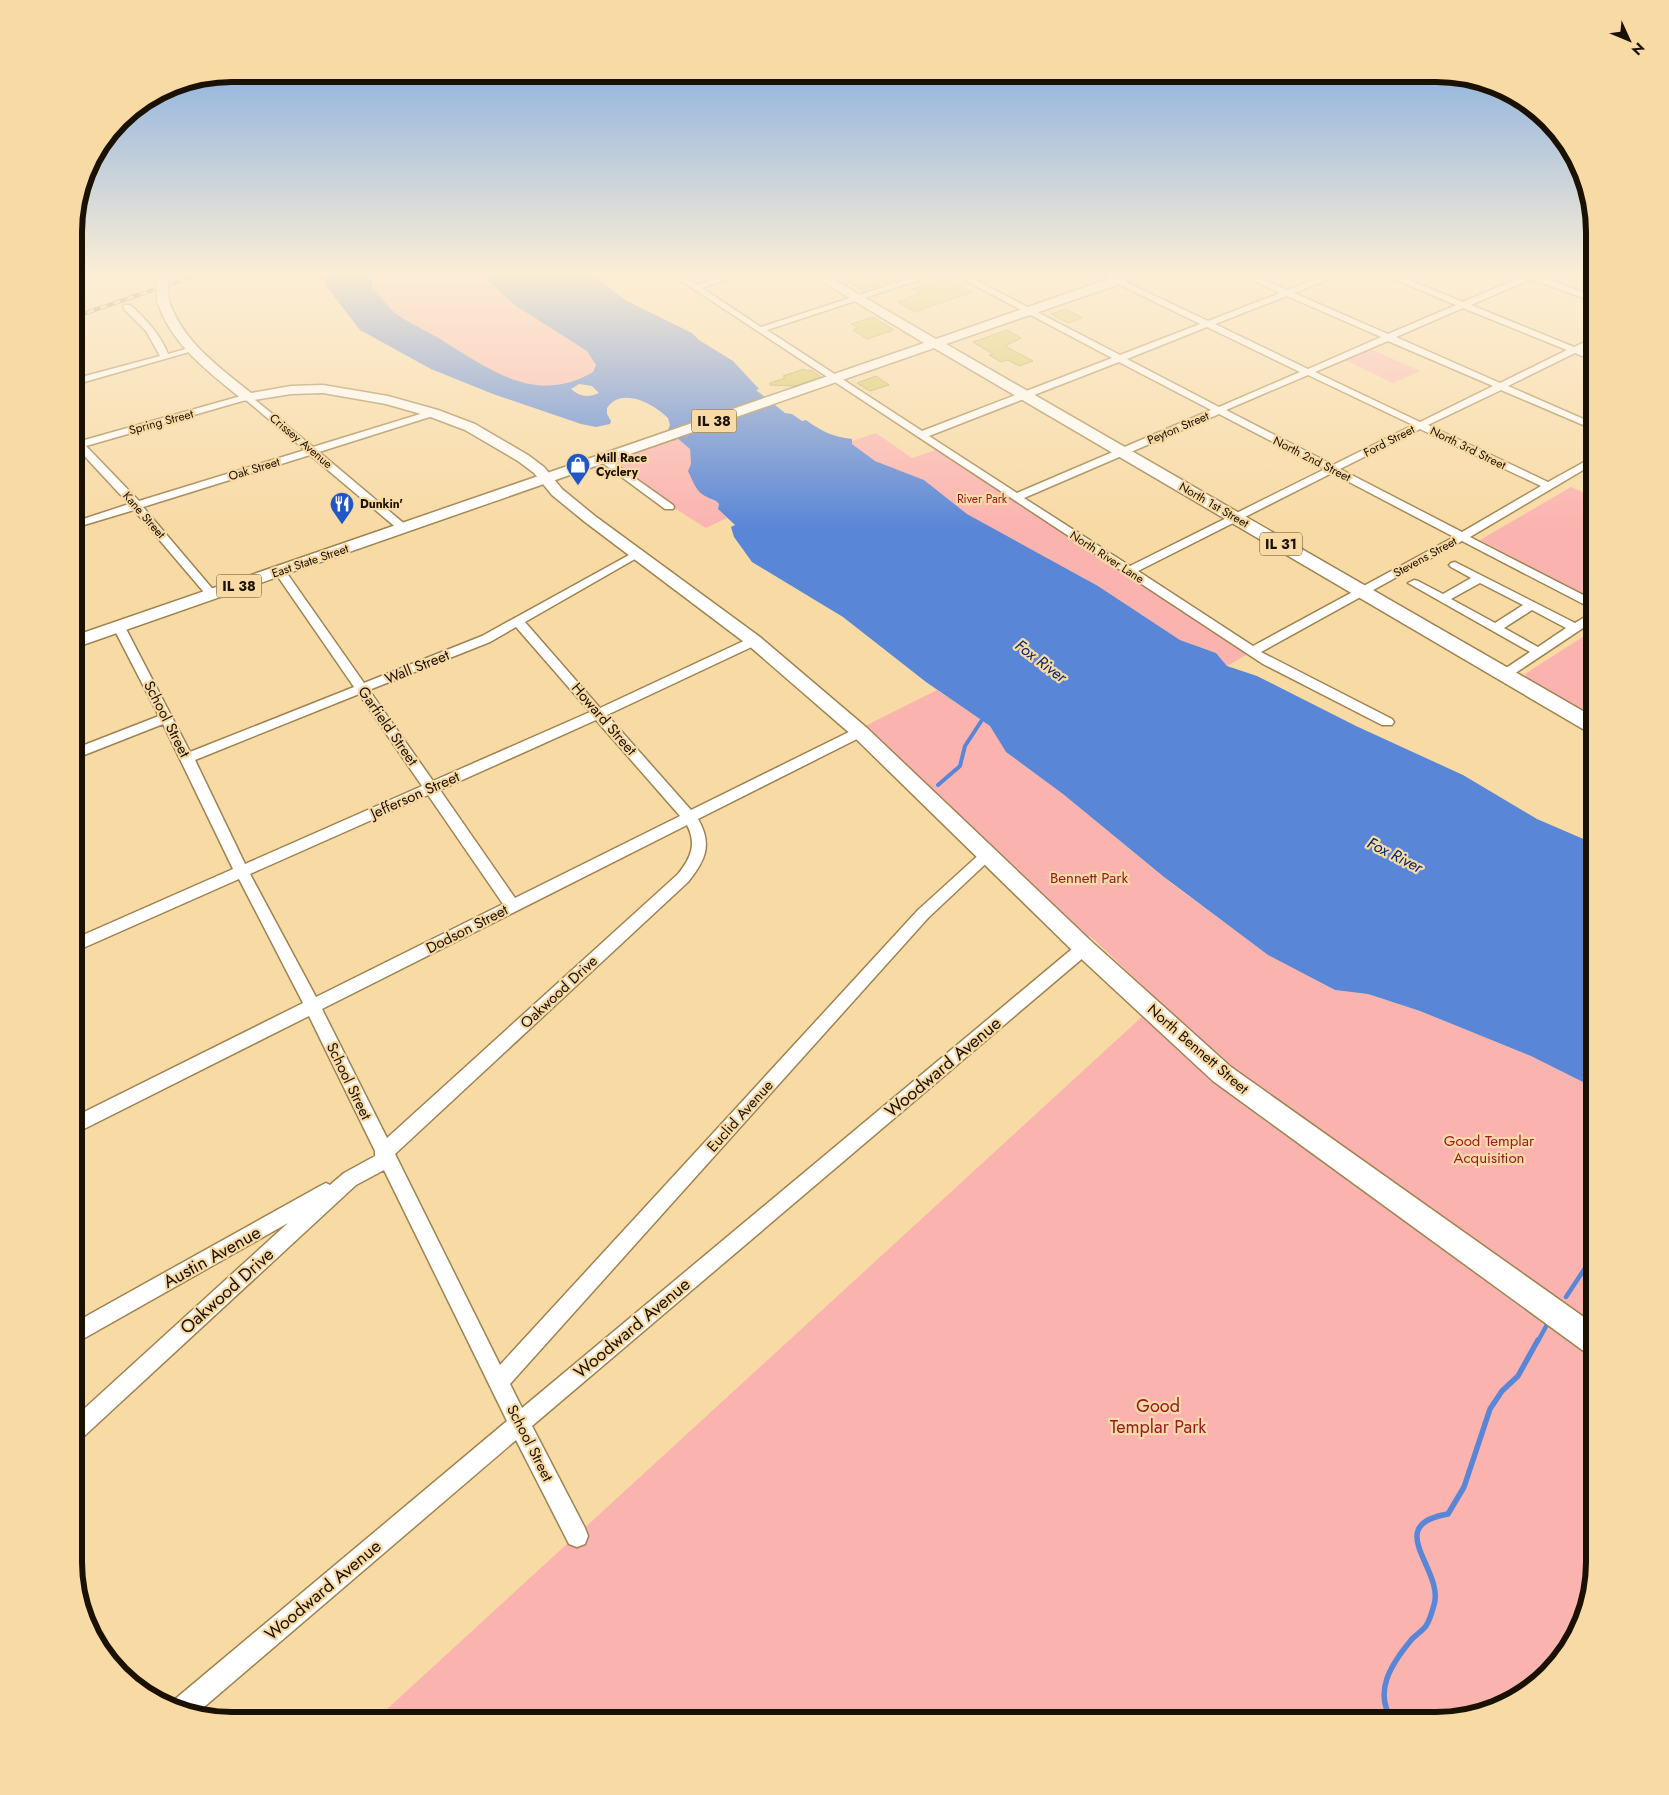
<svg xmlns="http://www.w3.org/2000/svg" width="1669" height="1795" font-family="Jost,sans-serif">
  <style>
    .green { fill: #fbb3af }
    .water { fill: #5a86d7; fill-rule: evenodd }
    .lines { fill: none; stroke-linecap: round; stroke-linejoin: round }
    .stream-far2 { stroke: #5a86d7; stroke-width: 4 }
    .stream-far1 { stroke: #5a86d7; stroke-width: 4.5 }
    .stream { stroke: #5a86d7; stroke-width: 5.5 }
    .building { fill: #d7c959; stroke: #a9a269 }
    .minor-casing { stroke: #9e8350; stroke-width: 3 }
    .secondary-casing { stroke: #9e8350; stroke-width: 3 }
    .primary-casing { stroke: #9e8350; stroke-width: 3 }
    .minor { fill: #fff; fill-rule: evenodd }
    .secondary { fill: #fff; fill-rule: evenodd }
    .primary { fill: #fff; fill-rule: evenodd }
    .rail-casing { stroke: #746242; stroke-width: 4 }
    .rail { stroke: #f8daa5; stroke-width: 2.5; stroke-dasharray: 7; stroke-linecap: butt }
    .secondary-bridge-casing { stroke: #9e8350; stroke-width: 14; stroke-linecap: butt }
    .secondary-bridge { stroke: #fff; stroke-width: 12 }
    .labels { text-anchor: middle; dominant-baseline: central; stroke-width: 4.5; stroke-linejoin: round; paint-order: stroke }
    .far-street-label { font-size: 12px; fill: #1b1100; stroke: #f8daa5 }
    .far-poi-label { font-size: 12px; font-weight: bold; fill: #1b1100; stroke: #f8daa5; text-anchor: start }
    .far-park-label { font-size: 12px; fill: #9a1927; stroke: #f8daa5 }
    .shield { fill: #f8daa5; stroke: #5d4d32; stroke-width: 1 }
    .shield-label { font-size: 14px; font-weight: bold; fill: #1b1100 }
    .street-label { font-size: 15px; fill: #1b1100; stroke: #f8daa5 }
    .park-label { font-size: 15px; fill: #9a1927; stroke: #f8daa5 }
    .water-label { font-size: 16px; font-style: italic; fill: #042870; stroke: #f8daa5 }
    .near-street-label { font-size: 18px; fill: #1b1100; stroke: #f8daa5 }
    .near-park-label { font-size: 18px; fill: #9a1927; stroke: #f8daa5 }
    .rim { fill: none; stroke: #1b1100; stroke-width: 6 }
  </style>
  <rect width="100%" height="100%" fill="#f8daa5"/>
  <g class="green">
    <path d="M372,276H487L488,281L516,306L587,351L596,365L593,372C538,404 495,373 448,344C432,333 414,326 398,315C388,308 380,296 372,287Z"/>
    <path d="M1370,349L1420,371L1393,383L1345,360Z"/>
    <path d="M876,433L912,458L941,448L1253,651L1227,666L1216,653L1180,640L1098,586L967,514L924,480L875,461L852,444V441Z"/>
    <path d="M676,437L690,449L691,464L706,497C712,498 715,499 719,504L718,509L727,518L706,528L649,492L612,463Z"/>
    <path d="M1571,487L1595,497V600L1480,540Z"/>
    <path d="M1595,629V718L1528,680L1525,674Z"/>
    <path d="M937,690L990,726L1006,752L1063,794L1171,883L1268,955L1335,990L1368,994L1420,1011L1531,1056L1595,1088V1562L1579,1633L1533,1688L1488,1713L1436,1721H374L1145,1014L1160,1002L1090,936L1083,941L863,727Z"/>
  </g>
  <path class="water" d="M323,276H372V287C380,296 388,308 398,315C414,326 432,333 448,344C495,373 538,404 593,372L596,365L587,351L516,306L488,281L487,276H595L625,300L692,333L699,340L733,361L759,389L756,390L785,413L792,414L802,421L806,420C821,431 833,437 852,439V444L875,461L924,480L967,514L1098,586L1180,640L1216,653L1227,666L1257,676L1356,726L1463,775L1537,819L1595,844V1088L1531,1056L1420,1011L1368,994L1335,990L1268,955L1164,877L1063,794L1006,752L990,726L926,682L843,617L752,562L734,537L731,527L735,525L718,509L719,504C714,498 711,500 705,496C696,492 692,479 688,471L691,464L690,449L668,430L670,425L668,418C654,404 622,386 607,408V414L611,421L610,424L596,427L581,424L493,394L431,369L360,330L324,283ZM579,384L592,386L599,393C588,398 580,397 571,389Z"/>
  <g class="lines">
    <path class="stream-far2" d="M938,785L960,766L965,746L982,720"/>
    <g class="stream-far1">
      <path d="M1566,1297L1595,1253"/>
      <path d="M1538,1341L1549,1321"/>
    </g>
    <g class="stream">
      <path d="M1382,1721L1386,1714"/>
      <path d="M1393,1721C1372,1692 1392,1663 1412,1639C1416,1635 1422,1631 1426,1626C1430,1620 1432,1612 1434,1605C1445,1570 1381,1525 1448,1514L1464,1487L1490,1409L1502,1391L1518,1376L1538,1340"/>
    </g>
  </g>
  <g class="building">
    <path d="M838,276H898V279L862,290Z"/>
    <path d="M948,280L972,292L915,312L898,302L920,293L912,289L938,281Z"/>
    <path d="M1066,309L1082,318L1068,323L1051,314Z"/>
    <path d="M873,317L894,330L867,339L853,330L858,328L851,324Z"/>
    <path d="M1007,330L1021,338L1005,346L1033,361L1019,366L1008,360L1001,362L989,355L993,354L973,342Z"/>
    <path d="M804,369L807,371L811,370L821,377L795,386L770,385V383L785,378L783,376Z"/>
    <path d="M876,376L889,385L870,391L857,383Z"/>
  </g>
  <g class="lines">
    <defs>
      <g id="minor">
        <path d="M674,276H684L697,285L723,276H737L702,288L761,327L917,276H931L767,330L922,431L1112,358L957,276H968L1120,355L1200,324L1102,276H1113L1208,321L1280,293L1243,276H1255L1287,290L1324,276H1336L1294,293L1388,334L1456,305L1387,276H1399L1463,302L1523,276H1540L1595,297V302L1531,279L1471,305L1574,347L1595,337V343L1582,350L1595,355V361L1575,353L1508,386L1595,424V430L1501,390L1428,425L1548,482L1595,456V463L1470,537L1595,601V610L1462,541L1261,652L1392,719L1394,722L1392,725H1382L1263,664ZM1287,296L1381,337L1308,369L1215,324ZM1463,308L1567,350L1500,383L1396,337ZM1207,327L1300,372L1219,407L1127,359ZM1388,341L1493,386L1420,422L1315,372ZM1119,362L1211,410L1017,493L929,436ZM1308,375L1413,425L1333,465L1226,410ZM1219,414L1325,469L1130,566L1024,498ZM1420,429L1541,486L1462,532L1340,469ZM1332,473L1454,537L1253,646L1138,571Z"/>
        <path d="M124,305H130C146,319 160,334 168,354L192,347L196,350L74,385V379L160,356L146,331L124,309Z"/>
        <path d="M248,394L313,447L430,411H436V415L319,452L407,526L408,528L407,530H399L310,455L143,507L216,593L218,595L216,597H208L134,510L74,528V522L129,504L77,448L74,449V436L81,441ZM246,400L305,450L139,501L86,446Z"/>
        <path d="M604,456L673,505L674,507L673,509H665L600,461L599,459Z"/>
        <path d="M638,550L642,551L644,553L642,555L525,622L600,708L750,638H758L760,641L758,644L607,715L691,810L855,729H865L867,732L865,735L698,819C713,845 705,861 688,882L395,1154L500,1365L918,910L983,851L988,850L993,851L995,855L928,918L510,1384L522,1408L1078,944L1084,942L1090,944L1092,948L1090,952L532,1426L585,1528L588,1536L585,1544L577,1547L569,1544L516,1440L197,1713L172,1707L174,1700L507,1421L384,1170L356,1185L81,1439L74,1442V1418L288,1223L74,1344V1323L320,1186L326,1183L330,1185L344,1173L375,1156V1151L309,1016L74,1134V1117L303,1003L239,879L74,952V939L233,869L163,724L74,759V749L159,716L113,627L119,623L125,627L190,752L354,687L274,571L276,569H284L364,683L482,636ZM516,627L590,712L433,781L369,690L490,642ZM359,694L422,786L245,864L195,760ZM596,720L680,816L515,898L440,790ZM428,795L503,904L316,997L250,874ZM687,825C697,844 691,858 678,874L387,1138L322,1009Z"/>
        <path d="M1455,562L1575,623L1595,611V620L1508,678H1500L1498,675L1500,672L1530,652L1408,583L1414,580L1418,581L1443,594L1471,578L1451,567L1449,565L1451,563ZM1480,583L1523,605L1495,623L1451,599ZM1532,610L1566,628L1538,647L1504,628Z"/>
      </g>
      <path id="secondary" d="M163,297L169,301C183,342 218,366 251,393L291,386L323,385L388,396L438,410L475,424L528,455L544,467L562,489L595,516L760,637L867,728L1092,942L1231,1067L1595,1325V1356L1585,1352L1213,1081L1076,954L853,736L748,645L585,522L552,495L534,473L518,461L465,430L428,416L386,404L323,393L291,394L248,401L243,400C209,372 171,345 157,301Z"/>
      <path id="primary" d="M813,276H828L936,339L1117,276H1136L1134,279L946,344L1595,718V734L1588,732L934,348L74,648V636L924,343Z"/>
    </defs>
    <use href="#minor" class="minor-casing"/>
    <use href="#secondary" class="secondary-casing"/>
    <use href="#primary" class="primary-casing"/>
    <use href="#minor" class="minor"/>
    <use href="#secondary" class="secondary"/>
    <use href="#primary" class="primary"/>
    <defs>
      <path id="rail" d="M74,317L194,276"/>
    </defs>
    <use href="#rail" class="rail-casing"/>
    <use href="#rail" class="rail"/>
    <defs>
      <path id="secondary-bridge" d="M162,276L163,301"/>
    </defs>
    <use href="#secondary-bridge" class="secondary-bridge-casing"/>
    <use href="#secondary-bridge" class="secondary-bridge"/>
  </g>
  <linearGradient id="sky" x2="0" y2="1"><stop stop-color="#6fa2e1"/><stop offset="0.52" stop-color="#fceed6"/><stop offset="1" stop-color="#fceed6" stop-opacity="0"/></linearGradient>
  <rect width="1669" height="528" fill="url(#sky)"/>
  <defs>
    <symbol id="shop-pin" viewBox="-11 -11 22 30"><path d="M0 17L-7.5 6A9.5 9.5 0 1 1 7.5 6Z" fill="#2057c4" stroke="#f8daa5"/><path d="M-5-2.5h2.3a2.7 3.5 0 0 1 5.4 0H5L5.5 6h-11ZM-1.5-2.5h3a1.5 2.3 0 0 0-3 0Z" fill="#fff"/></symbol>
    <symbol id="restaurant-pin" viewBox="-11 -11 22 30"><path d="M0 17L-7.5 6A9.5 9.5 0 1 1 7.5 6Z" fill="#2057c4" stroke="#f8daa5"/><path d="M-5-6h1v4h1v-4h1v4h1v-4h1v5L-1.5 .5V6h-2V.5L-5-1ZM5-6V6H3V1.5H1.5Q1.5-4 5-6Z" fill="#fff"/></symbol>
  </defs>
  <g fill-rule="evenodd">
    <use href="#shop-pin" x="564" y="451" width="28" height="38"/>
    <use href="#restaurant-pin" x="328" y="490" width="28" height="38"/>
  </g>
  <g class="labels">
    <g class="far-street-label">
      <text transform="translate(161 422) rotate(-15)">Spring Street</text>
      <text transform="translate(1178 428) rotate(-23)">Peyton Street</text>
      <text transform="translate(301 441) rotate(40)">Crissey Avenue</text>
      <text transform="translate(1389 441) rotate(-27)">Ford Street</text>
      <text transform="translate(1468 448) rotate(26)">North 3rd Street</text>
      <text transform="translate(1312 459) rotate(27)">North 2nd Street</text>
      <text transform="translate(254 469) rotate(-17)">Oak Street</text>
      <text transform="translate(1214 505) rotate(30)">North 1st Street</text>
      <text transform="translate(144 515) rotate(49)">Kane Street</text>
      <text transform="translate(1107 557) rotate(33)">North River Lane</text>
      <text transform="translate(1425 557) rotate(-29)">Stevens Street</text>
      <text transform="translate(310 561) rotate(-19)">East State Street</text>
    </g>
    <g class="far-poi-label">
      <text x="596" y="458">Mill Race<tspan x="596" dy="14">Cyclery</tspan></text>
      <text x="360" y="504">Dunkin'</text>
    </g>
    <g class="far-park-label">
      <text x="982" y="499">River Park</text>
    </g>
    <g class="shield">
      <rect x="691.5" y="409.5" width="45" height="23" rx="4"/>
      <rect x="1260" y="532.5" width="42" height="23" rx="4"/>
      <rect x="216.5" y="574.5" width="45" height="23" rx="4"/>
    </g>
    <g class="shield-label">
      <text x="714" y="421">IL 38</text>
      <text x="1281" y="544">IL 31</text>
      <text x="239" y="586">IL 38</text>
    </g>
    <g class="street-label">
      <text transform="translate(417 667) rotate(-22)">Wall Street</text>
      <text transform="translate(167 719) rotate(63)">School Street</text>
      <text transform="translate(604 719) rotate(49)">Howard Street</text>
      <text transform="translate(388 726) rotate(55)">Garfield Street</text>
      <text transform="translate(415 795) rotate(-24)">Jefferson Street</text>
      <text transform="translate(467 929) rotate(-27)">Dodson Street</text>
      <text transform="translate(559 992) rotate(-43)">Oakwood Drive</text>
      <text transform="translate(1198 1049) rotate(41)">North Bennett Street</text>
      <text transform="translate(349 1081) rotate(64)">School Street</text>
      <text transform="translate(740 1116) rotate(-48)">Euclid Avenue</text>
      <text transform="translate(530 1443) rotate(63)">School Street</text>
    </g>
    <g class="park-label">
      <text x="1089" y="878">Bennett Park</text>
      <text x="1489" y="1141">Good Templar<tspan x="1489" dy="17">Acquisition</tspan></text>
    </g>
    <g class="water-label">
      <text transform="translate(1041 661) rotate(37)">Fox River</text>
      <text transform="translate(1395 855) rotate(27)">Fox River</text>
    </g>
    <g class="near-street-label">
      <text transform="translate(943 1067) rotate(-40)">Woodward Avenue</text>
      <text transform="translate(212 1257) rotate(-29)">Austin Avenue</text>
      <text transform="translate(227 1291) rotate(-42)">Oakwood Drive</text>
      <text transform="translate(632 1328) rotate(-40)">Woodward Avenue</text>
      <text transform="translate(323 1590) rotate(-40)">Woodward Avenue</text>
    </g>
    <g class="near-park-label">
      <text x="1158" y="1406">Good<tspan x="1158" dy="21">Templar Park</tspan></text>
    </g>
  </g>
  <path d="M0 0H1669V1795H0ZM232 82H1436A150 150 0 0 1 1586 232V1562A150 150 0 0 1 1436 1712H232A150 150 0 0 1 82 1562V232A150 150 0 0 1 232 82Z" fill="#f8daa5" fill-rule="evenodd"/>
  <path class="rim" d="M232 82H1436A150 150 0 0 1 1586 232V1562A150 150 0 0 1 1436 1712H232A150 150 0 0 1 82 1562V232A150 150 0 0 1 232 82Z"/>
  <g transform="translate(1629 40) rotate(134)" stroke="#f8daa5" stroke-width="4" paint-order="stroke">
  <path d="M0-4L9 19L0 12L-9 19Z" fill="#1b1100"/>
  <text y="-8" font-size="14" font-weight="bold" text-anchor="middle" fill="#1b1100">N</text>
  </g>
</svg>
